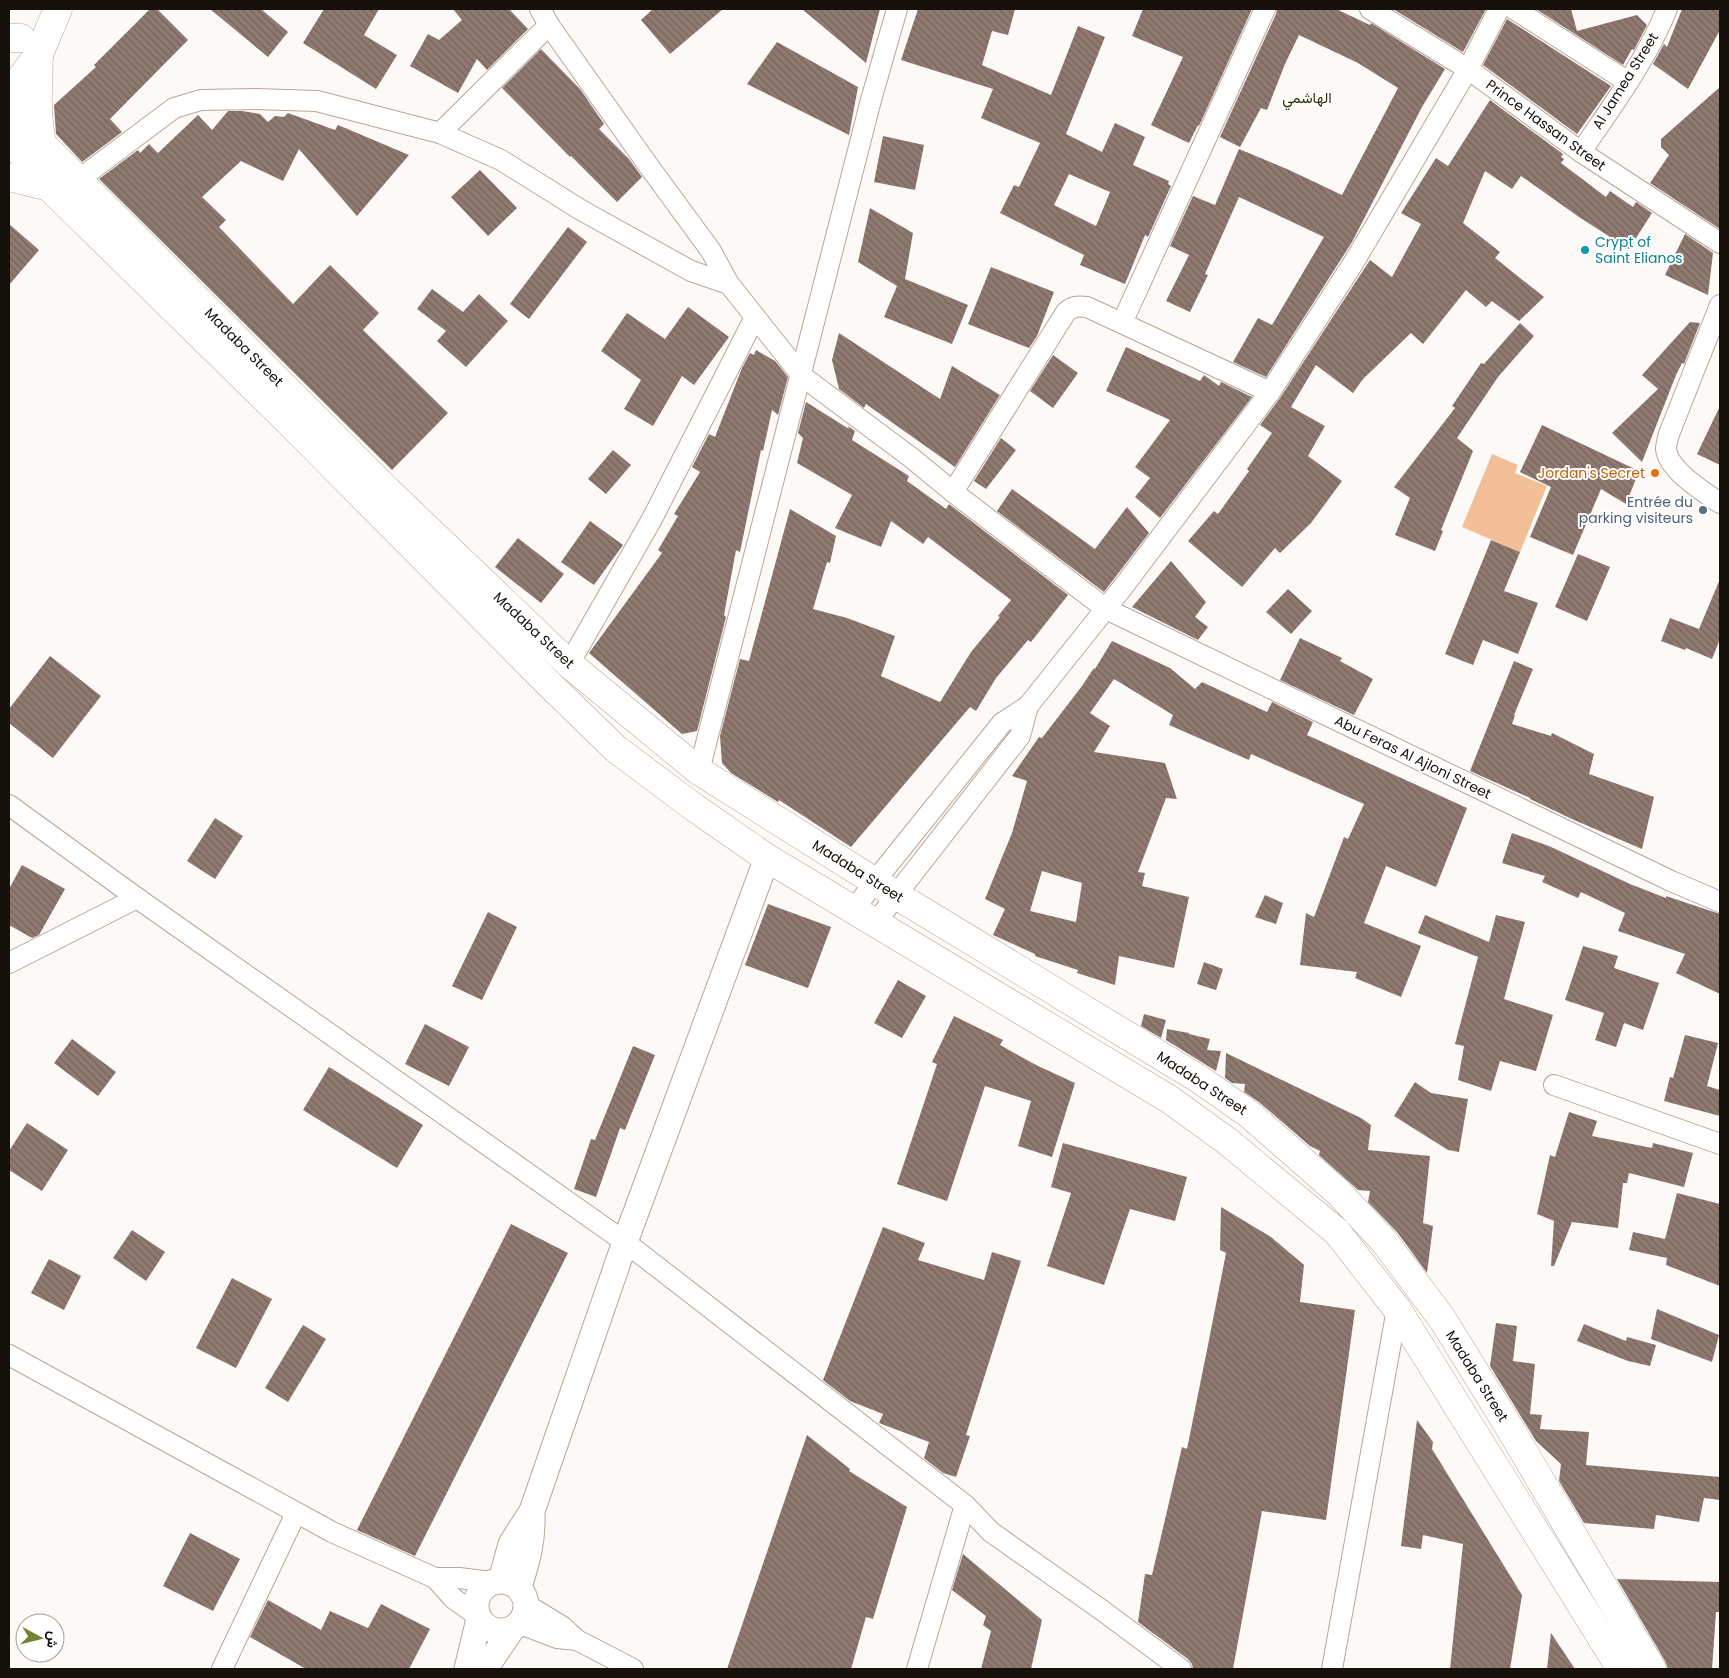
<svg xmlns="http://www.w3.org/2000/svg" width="1729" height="1678" font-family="Poppins,Vazirmatn,sans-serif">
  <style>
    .green { fill: #f3bf98 }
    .building { fill: url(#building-back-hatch); fill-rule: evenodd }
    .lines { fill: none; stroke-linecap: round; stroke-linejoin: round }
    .minor-casing { stroke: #b8a698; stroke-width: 22 }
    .tertiary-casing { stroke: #b8a698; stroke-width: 27 }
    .secondary-casing { stroke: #b8a698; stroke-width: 29 }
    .primary-casing { stroke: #b8a698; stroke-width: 29 }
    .minor { stroke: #fff; stroke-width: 20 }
    .tertiary { stroke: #fff; stroke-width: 25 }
    .secondary { stroke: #fff; stroke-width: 28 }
    .primary { stroke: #fff; stroke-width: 28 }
    .culture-dot { fill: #0f9aa8; stroke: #fff; stroke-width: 2 }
    .food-dot { fill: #e8710a; stroke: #fff; stroke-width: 2 }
    .service-dot { fill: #5c6f8a; stroke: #fff; stroke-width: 2 }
    .labels { text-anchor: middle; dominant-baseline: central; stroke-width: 4; stroke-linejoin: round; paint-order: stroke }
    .street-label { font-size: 14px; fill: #17110c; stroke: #fff }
    .culture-label { font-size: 14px; fill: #0d838f; stroke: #fff; text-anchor: start }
    .food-label { font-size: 14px; fill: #c56008; stroke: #fff; text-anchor: end }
    .service-label { font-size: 14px; fill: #4e5e75; stroke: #fff; text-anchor: end }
    .neighbourhood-label { font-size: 15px; fill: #29310a; stroke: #fff }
  </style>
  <defs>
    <pattern id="building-back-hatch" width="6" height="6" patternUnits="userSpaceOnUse" patternTransform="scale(1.25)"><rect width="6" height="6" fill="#8f7a72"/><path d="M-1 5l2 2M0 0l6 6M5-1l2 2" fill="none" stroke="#74635c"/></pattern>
  </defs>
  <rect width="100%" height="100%" fill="#fdf9f6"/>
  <path class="green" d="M1492,454L1518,465L1515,473L1547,486L1520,552L1462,527Z"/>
  <g class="building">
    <path d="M150,9H157L188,40L110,119L122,132L82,162L56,134L54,105L96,67L94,65Z"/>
    <path d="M210,9H261L288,32L268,57Z"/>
    <path d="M324,9H379L364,35L397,55L376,89L303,43Z"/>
    <path d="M453,9H509L528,29L487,70L477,59L458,93L410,66L428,34L439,40L462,20Z"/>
    <path d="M653,9H723L670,54L641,20Z"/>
    <path d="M802,9H880L866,63L852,51Z"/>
    <path d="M918,9H1015L1008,35L992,31L982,65L1051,95L1078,26L1105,37L1066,134L1102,152L1115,123L1145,137L1133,165L1169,181L1168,184L1171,186L1148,237L1145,235L1125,284L1080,265L1084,255L1000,213L1014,185L1019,187L1040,143L981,118L993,89L901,60ZM1069,174L1110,192L1096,226L1054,205Z"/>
    <path d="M1143,9H1252L1199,126L1198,125L1189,143L1151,125L1183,57L1132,36Z"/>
    <path d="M1277,9H1336L1370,25L1371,23L1445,69L1422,107L1352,242L1266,377L1233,362L1258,318L1272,325L1324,237L1239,197L1205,274L1208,275L1190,312L1166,301L1189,255L1170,246L1193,196L1215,205L1239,149L1287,169L1342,195L1398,88L1358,63L1299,35L1285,64L1267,110L1261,108L1240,147L1220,137L1276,14Z"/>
    <path d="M1393,9H1486L1463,52Z"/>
    <path d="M1536,9H1571L1577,31L1637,15L1647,25L1634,50L1632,49L1623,65Z"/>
    <path d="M1682,9H1720V30L1688,89L1653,64L1664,44L1667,47Z"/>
    <path d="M1507,19L1611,86L1577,134L1483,65Z"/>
    <path d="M777,42L858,87L849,135L747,84Z"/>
    <path d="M541,49L580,89L604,124L599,129L629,159L642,177L617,202L571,156L570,157L502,88Z"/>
    <path d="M1720,87V229L1650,183L1669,155L1661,147V139Z"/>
    <path d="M1490,100L1563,154L1561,157L1564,159L1561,163L1606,197L1610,191L1633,207L1636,202L1652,213L1629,249L1579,217L1521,176L1512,189L1485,171L1463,223L1500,252L1495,258L1544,297L1519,321L1492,301L1486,307L1466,290L1423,344L1411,333L1363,379L1353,393L1316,365L1291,407L1325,426L1308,456L1342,481L1311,523L1280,553L1275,548L1242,587L1188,541L1214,511L1218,514L1249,471L1247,469L1272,433L1260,425L1280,398L1370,260L1392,277L1421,224L1401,213L1436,158L1448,166Z"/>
    <path d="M228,111H242L260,114L268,122L275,116L284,117L288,113L335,130L338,125L409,155L357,216L299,149L283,181L241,161L202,197L226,220L219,227L293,304L330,265L379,313L363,330L448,413L392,470L99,179L138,150L140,153L149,144L158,153L198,115L212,130Z"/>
    <path d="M883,136L924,145L915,190L874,182Z"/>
    <path d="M480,170L517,208L488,236L451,197Z"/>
    <path d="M870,208L913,233L905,279L968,305L952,344L884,317L897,286L858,262Z"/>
    <path d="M9,224L39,250L9,285Z"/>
    <path d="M568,227L587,242L529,319L510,304Z"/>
    <path d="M1685,234L1713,253L1708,295L1665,275Z"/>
    <path d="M991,267L1054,292L1037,336L1029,348L968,324Z"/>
    <path d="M432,289L463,312L479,294L508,321L466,367L437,341L446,331L417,309Z"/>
    <path d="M688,307L729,337L694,385L682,376L653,426L624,409L641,380L601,351L627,313L665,339Z"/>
    <path d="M1690,322L1700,323L1684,364L1682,363L1676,375L1642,462L1612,433L1658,389L1642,375Z"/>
    <path d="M1520,323L1534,336L1498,377L1457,438L1473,451L1441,530L1443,531L1435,551L1395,535L1410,498L1394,487L1455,408L1452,406L1481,363L1484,364Z"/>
    <path d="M839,333L940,399L952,366L1000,395L955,467L866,404L864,408L839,389L832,360Z"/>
    <path d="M1126,347L1200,381L1204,375L1219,386L1221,382L1252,397L1160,518L1135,497L1150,478L1135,467L1170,420L1106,391Z"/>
    <path d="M756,350L775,361L788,377L778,415L772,410L763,451L761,450L740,552L736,550L724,615L726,617L697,731L682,734L589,653L662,553L658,550L678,516L674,514L700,472L692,467L709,434L715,437L742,368L750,353L754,355Z"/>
    <path d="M1053,355L1078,373L1053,408L1030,391Z"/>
    <path d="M806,402L849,429L848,426L855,431L852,440L909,476L907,481L946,509L949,504L1068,595L1031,642L1028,640L996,678L976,711L970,707L851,847L779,800L778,802L731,773L722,763L720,736L740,659L749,661L790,509L836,536L830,563L827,562L813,609L847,618L895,636L881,676L940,702L971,652L1000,617L998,616L1011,600L928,537L923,544L891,521L881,547L835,528L852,495L797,463L803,438L798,433Z"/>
    <path d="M1720,406V465L1697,454Z"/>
    <path d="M1542,425L1639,471L1626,504L1601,489L1573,555L1530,537L1551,487L1520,472Z"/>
    <path d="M1001,438L1016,450L986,489L974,481Z"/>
    <path d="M613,450L631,465L606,494L588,479Z"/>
    <path d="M1012,489L1095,549L1127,507L1149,533L1104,592L997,511Z"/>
    <path d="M590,521L623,545L594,585L561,562Z"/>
    <path d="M518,538L564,574L541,603L495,567Z"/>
    <path d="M1491,540L1520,552L1504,591L1538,603L1518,654L1483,640L1473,665L1445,654Z"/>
    <path d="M1578,554L1610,567L1587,621L1555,607Z"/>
    <path d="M1171,561L1206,602L1195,617L1208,627L1198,640L1132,607Z"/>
    <path d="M1720,579V639L1712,659L1686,648L1685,650L1661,641L1670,618L1699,629Z"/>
    <path d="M1288,589L1312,611L1291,634L1266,612Z"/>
    <path d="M1300,638L1342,658L1340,661L1373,679L1354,715L1280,680Z"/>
    <path d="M1112,641L1170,668L1195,689L1202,682L1267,712L1272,702L1313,722L1307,735L1467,808L1436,887L1386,866L1364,923L1421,946L1401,997L1355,978L1357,972L1300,965L1306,913L1314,917L1344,837L1348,839L1364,804L1251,754L1249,760L1169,725L1173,715L1114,679L1090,713L1110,726L1094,752L1165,763L1177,799L1166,798L1138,872L1145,873L1142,886L1189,897L1174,968L1119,956L1115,985L1077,973L1078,970L1035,956V954L993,935L1005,909L985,899L1012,833L1027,781L1012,776L1039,737L1042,738L1082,686L1094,668L1095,669ZM1042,871L1082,883L1076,922L1030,911Z"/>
    <path d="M50,656L101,696L53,758L9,723V709Z"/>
    <path d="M1514,661L1533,669L1514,715H1515L1512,724L1551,736L1552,733L1594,754L1589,774L1654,797L1642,849L1574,820L1530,799V798L1470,771Z"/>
    <path d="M215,818L243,836L215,879L187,861Z"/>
    <path d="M1512,833L1549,846L1630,884L1666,898V896L1720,914V994L1676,973L1685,954L1618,931L1625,913L1581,892L1578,898L1542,882L1545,876L1502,863Z"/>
    <path d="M22,865L65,889L39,935L32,938L9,925V889Z"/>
    <path d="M1265,895L1283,903L1276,924L1255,917Z"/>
    <path d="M768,904L831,927L808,988L745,965Z"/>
    <path d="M488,912L517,927L482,1000L452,986Z"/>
    <path d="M1425,915L1489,942L1496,915L1525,922L1504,999L1553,1015L1536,1071L1500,1061L1491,1091L1458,1080L1464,1046L1455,1044L1478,957L1418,933Z"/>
    <path d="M1583,946L1618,956L1614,968L1659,983L1643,1030L1624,1023L1616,1047L1595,1040L1604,1013L1565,1000Z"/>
    <path d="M1204,962L1223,969L1216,990L1197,984Z"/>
    <path d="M898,980L926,996L902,1038L874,1023Z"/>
    <path d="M1144,1014L1166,1020L1161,1038L1141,1026Z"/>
    <path d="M954,1016L1003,1040L1000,1045L1036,1065L1075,1083L1052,1157L1018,1146L1031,1101L985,1086L947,1201L897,1184L937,1064L932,1062Z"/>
    <path d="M425,1024L469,1047L449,1086L405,1064Z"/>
    <path d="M1167,1029L1189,1033V1034L1210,1039L1207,1050L1221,1051L1216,1071L1166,1040Z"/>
    <path d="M1685,1035L1718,1043L1707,1086L1720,1090V1116L1664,1101L1670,1077L1673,1078Z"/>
    <path d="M72,1039L116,1072L98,1096L54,1063Z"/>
    <path d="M633,1046L655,1055L625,1130L620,1128L596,1197L574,1189L591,1139L595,1140Z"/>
    <path d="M1226,1053L1361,1118L1371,1125L1368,1150L1430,1156L1423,1223L1433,1226L1427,1273L1397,1232L1368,1202L1370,1191L1358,1190L1319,1155L1320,1151L1310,1146L1259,1102L1244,1092L1245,1084L1232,1083L1225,1078Z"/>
    <path d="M329,1067L423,1125L397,1168L303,1110Z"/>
    <path d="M1415,1082L1431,1093L1468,1099L1459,1152L1448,1150L1394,1116Z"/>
    <path d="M1569,1112L1597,1121L1592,1136L1652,1148L1653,1143L1693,1153L1684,1187L1629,1173L1627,1183H1623L1618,1228L1572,1222L1554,1266H1551L1554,1221L1537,1214L1550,1155L1555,1157Z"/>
    <path d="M27,1123L68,1150L42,1191L9,1170V1151Z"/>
    <path d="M1063,1143L1187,1177L1175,1221L1130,1209L1104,1285L1047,1266L1071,1193L1051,1187Z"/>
    <path d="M1677,1193L1720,1204V1286L1666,1265L1667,1258L1629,1250L1633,1232L1665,1239Z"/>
    <path d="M1221,1207L1271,1237L1304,1265L1300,1302L1355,1310L1326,1520L1262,1511L1233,1669H1193L1192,1664L1188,1659L1138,1622L1145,1574L1152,1575L1182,1447L1187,1449L1208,1345L1226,1253L1220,1250Z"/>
    <path d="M511,1224L568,1253L415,1556L357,1530Z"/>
    <path d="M883,1227L925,1243L918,1260L984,1280L992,1252L1021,1261L966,1435L970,1436L956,1477L943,1473L924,1458L929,1442L879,1423L883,1414L850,1401L823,1380Z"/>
    <path d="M132,1230L165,1252L146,1281L113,1258Z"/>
    <path d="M49,1259L81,1276L64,1310L31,1293Z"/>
    <path d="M232,1278L272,1299L236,1368L196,1348Z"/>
    <path d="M1657,1309L1719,1335L1712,1362L1651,1339Z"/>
    <path d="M1496,1323L1517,1326L1513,1361L1535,1364L1530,1414L1542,1415L1540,1429L1589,1432L1586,1465L1720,1477V1500L1704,1498L1699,1522L1656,1515L1654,1529L1584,1523L1559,1481L1561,1464L1536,1441L1490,1366Z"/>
    <path d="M1584,1324L1626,1341L1627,1337L1656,1345L1650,1366L1628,1361L1577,1341Z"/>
    <path d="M303,1325L326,1339L288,1402L265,1388Z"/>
    <path d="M1417,1420L1433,1442L1432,1449L1522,1595L1510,1669H1450L1463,1544L1423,1535L1421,1549L1401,1546Z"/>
    <path d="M807,1435L850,1469L849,1471L907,1507L873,1619L866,1617L851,1669H727Z"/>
    <path d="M190,1533L240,1559L213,1611L163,1586Z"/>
    <path d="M963,1554L1042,1620L1031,1669H981L991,1631L983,1625L986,1616L952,1590Z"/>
    <path d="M1617,1579L1720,1582V1612H1716L1712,1669H1668L1665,1661Z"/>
    <path d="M268,1600L321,1630L330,1611L368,1628L381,1604L430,1629L409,1669H306L250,1637Z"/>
    <path d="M1551,1633L1575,1669H1547Z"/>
  </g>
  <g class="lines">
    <defs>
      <g id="minor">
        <path d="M540,9L549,25L648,165L711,251L729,284L802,376L913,459L953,492L1106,609L1671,881L1720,902"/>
        <path d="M1370,9L1468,69L1581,152L1720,243"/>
        <path d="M1514,9L1628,82"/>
        <path d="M440,133L549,25"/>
        <path d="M1581,152C1612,106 1646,61 1667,9"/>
        <path d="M78,180L174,108L201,100L255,99L317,101L440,133L501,160L581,210L691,271L729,284"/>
        <path d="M1720,305L1669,434C1668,438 1666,445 1666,449C1668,470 1704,492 1720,503"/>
        <path d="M1122,323L1265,9"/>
        <path d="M953,492L1066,312C1073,306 1078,306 1087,307L1270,392"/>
        <path d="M569,664L652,519L755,317"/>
        <path d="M699,771L871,100L897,9"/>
        <path d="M9,805L137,898L625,1242L965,1505L991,1532L1103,1611L1181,1669"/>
        <path d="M854,910L875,881L1002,723L1028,706L1123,587L1270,392L1354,262L1468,69L1499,9"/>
        <path d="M876,923L896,895L1020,736L1028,706"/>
        <path d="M9,963L137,898"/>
        <path d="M1554,1085L1720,1144"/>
        <path d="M9,1355L332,1532L435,1578H459L491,1582"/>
        <path d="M435,1578L454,1599L478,1616"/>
        <path d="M527,1605L563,1627L577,1640L633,1669"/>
        <path d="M520,1624L557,1638L577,1640"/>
        <path d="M222,1669L296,1513"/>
        <path d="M917,1669L965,1505"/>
        <path d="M1332,1669L1397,1309"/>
      </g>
      <g id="tertiary">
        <path d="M501,1580L511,1544L532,1511L625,1242L767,858"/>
        <circle cx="501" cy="1606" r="25"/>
        <path d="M519,1587C528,1559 533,1541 532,1511"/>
        <path d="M467,1669L479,1619"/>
        <path d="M485,1669L512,1629"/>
      </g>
      <path id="secondary" d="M9,94L39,54L58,9"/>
      <g id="primary">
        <path d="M9,38H21"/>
        <path d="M39,54C38,84 36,115 42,144"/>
        <path d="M9,99L42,144L78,180L388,491L569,664L699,771L896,895L1199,1079L1249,1114L1338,1192L1384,1241L1443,1320L1509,1427L1652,1669"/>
        <path d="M9,138L49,187L286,419L546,681L616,749L695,808L767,858L1169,1099L1227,1141L1337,1232L1397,1309L1621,1669"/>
        <path d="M9,177L49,187"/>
      </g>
    </defs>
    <use href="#minor" class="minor-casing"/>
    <use href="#tertiary" class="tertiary-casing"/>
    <use href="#secondary" class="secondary-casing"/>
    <use href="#primary" class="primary-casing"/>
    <use href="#minor" class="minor"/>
    <use href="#tertiary" class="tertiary"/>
    <use href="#secondary" class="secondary"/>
    <use href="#primary" class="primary"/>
  </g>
  <circle class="culture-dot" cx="1585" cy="250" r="5"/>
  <circle class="food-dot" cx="1655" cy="473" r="5"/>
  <circle class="service-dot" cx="1703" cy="510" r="5"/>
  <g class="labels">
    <g class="street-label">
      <text transform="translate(1625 81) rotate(-58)">Al Jamea Street</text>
      <text transform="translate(1546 125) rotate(36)">Prince Hassan Street</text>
      <text transform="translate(244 347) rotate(45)">Madaba Street</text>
      <text transform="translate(534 630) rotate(43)">Madaba Street</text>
      <text transform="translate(1413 757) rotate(26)">Abu Feras Al Ajloni Street</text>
      <text transform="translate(858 871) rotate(32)">Madaba Street</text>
      <text transform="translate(1202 1083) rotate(33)">Madaba Street</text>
      <text transform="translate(1477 1376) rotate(58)">Madaba Street</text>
    </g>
    <g class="culture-label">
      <text x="1595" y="242">Crypt of<tspan x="1595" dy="16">Saint Elianos</tspan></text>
    </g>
    <g class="food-label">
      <text x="1645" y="473">Jordan's Secret</text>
    </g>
    <g class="service-label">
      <text x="1693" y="502">Entrée du<tspan x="1693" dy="16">parking visiteurs</tspan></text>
    </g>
    <g class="neighbourhood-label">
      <text x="1307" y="97">الهاشمي</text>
    </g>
  </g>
  <rect width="1729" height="1678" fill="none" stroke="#17110c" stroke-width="20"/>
  <g transform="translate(40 1638) rotate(97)"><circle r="24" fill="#ffffff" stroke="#a2a09e"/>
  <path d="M0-4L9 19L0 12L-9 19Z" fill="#728434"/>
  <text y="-8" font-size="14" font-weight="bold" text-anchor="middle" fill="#17110c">ش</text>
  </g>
</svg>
